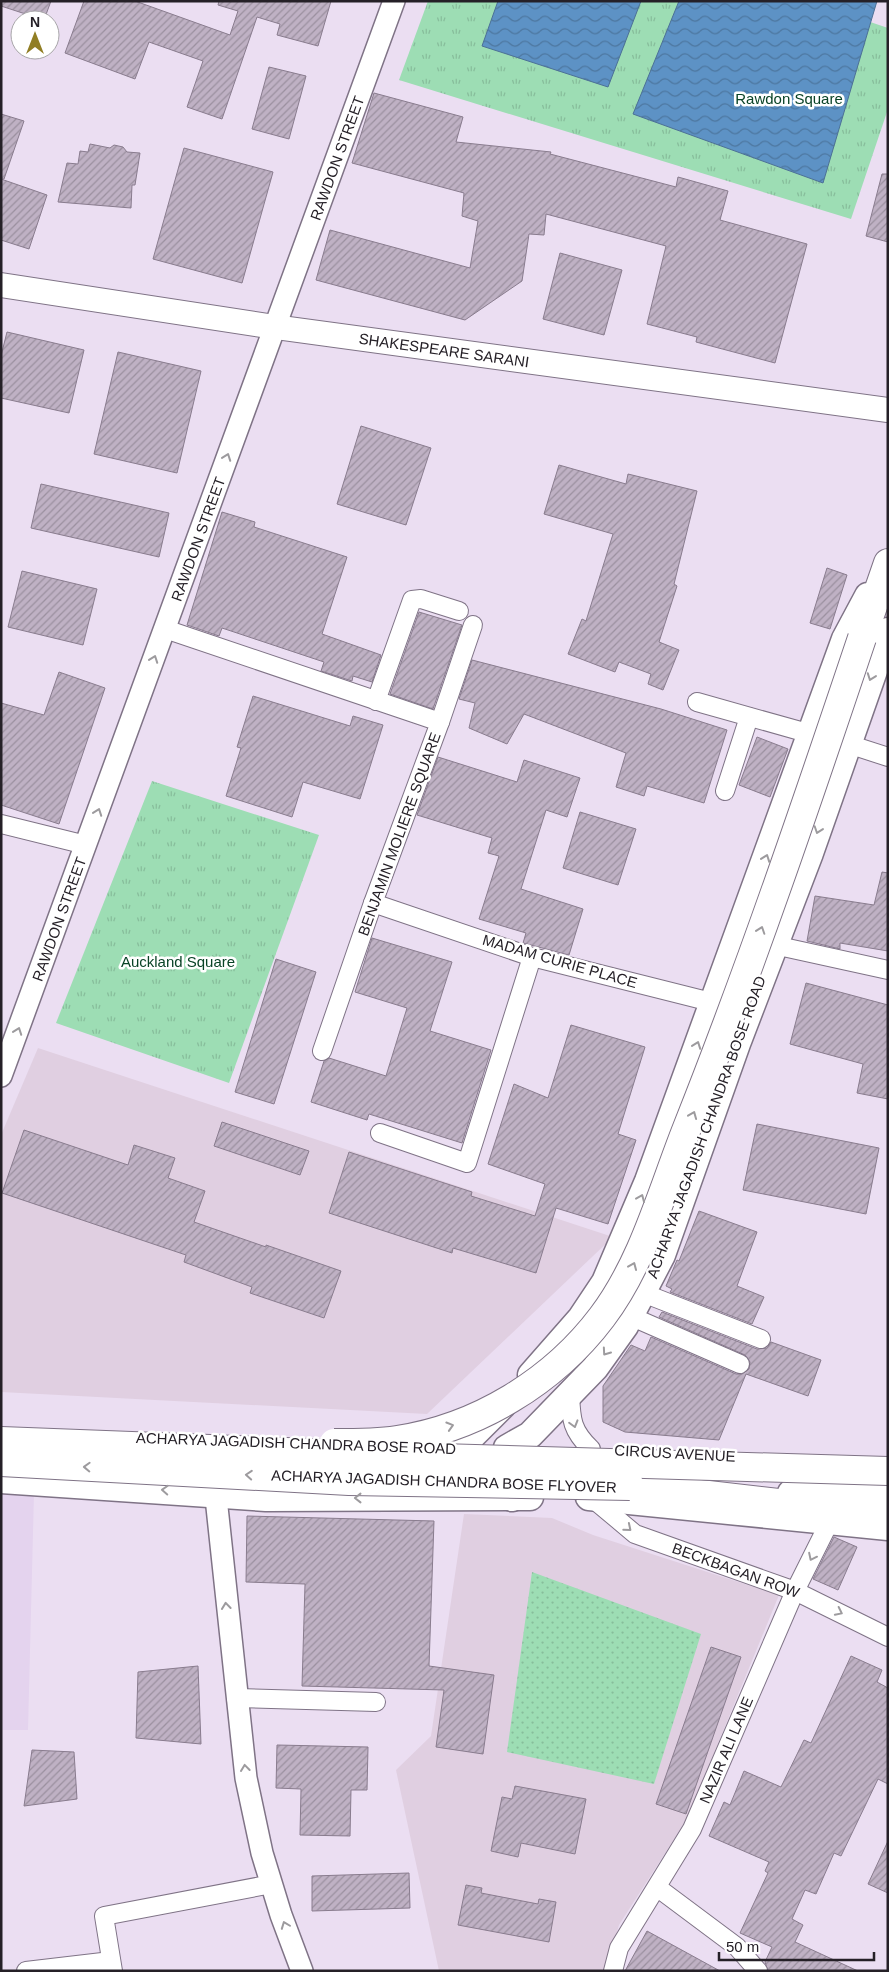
<svg xmlns="http://www.w3.org/2000/svg" width="889" height="1972" font-family="Arial,sans-serif">
  <style>
    .built { fill: #e4d3ee }
    .education { fill: #e0cfe1 }
    .grass { fill: url(#grass-dots) }
    .park { fill: url(#park-tufts) }
    .water { fill: url(#water-waves); stroke: #4c7096 }
    .building { fill: url(#building-hatch); stroke: #897c8e }
    .lines { fill: none; stroke-linecap: round; stroke-linejoin: round }
    .minor-casing { stroke: #7f7386; stroke-width: 20 }
    .tertiary-casing { stroke: #7f7386; stroke-width: 24 }
    .secondary-casing { stroke: #7f7386; stroke-width: 26 }
    .primary-casing { stroke: #7f7386; stroke-width: 29 }
    .trunk-casing { stroke: #7f7386; stroke-width: 30 }
    .motorway-casing { stroke: #7f7386; stroke-width: 30 }
    .minor { stroke: #fff; stroke-width: 18 }
    .tertiary { stroke: #fff; stroke-width: 21 }
    .secondary { stroke: #fff; stroke-width: 24 }
    .primary { stroke: #fff; stroke-width: 26 }
    .trunk { stroke: #fff; stroke-width: 28 }
    .motorway { stroke: #fff; stroke-width: 28 }
    .trunk-bridge-casing { stroke: #7f7386; stroke-width: 30; stroke-linecap: butt }
    .motorway-bridge-casing { stroke: #7f7386; stroke-width: 30; stroke-linecap: butt }
    .trunk-bridge { stroke: #fff; stroke-width: 28 }
    .motorway-bridge { stroke: #fff; stroke-width: 28 }
    .oneway { stroke: #9d9b9e }
    .labels { text-anchor: middle; dominant-baseline: central; stroke-width: 5; stroke-linejoin: round; paint-order: stroke }
    .park-label { font-size: 15px; fill: #094326; stroke: #fff }
    .street-label { font-size: 15px; fill: #252027; stroke: #fff }
  </style>
  <defs>
    <pattern id="grass-dots" width="8" height="8" patternUnits="userSpaceOnUse" patternTransform="scale(1.25)"><rect width="8" height="8" fill="#9dddb4"/><path d="M2 2h.1M6 6h.1" fill="none" stroke="#87bd9b" stroke-width="1.8" stroke-linecap="round"/></pattern>
    <pattern id="park-tufts" width="24" height="20" patternUnits="userSpaceOnUse" patternTransform="scale(1.25)"><rect width="24" height="20" fill="#9dddb4"/><path d="M3 7l-1-3M5 7V3M7 7l1-3M15 17l-1-3M17 17v-4M19 17l1-3" fill="none" stroke="#87bd9b"/></pattern>
    <pattern id="water-waves" width="16" height="10" patternUnits="userSpaceOnUse" patternTransform="scale(1.25)"><rect width="16" height="10" fill="#5d92c5"/><path d="M0 5q4-4 8 0t8 0" fill="none" stroke="#4d77a0"/></pattern>
    <pattern id="building-hatch" width="6" height="6" patternUnits="userSpaceOnUse" patternTransform="scale(1.25)"><rect width="6" height="6" fill="#bfb1c4"/><path d="M-1 1l2-2M0 6l6-6M5 7l2-2" fill="none" stroke="#9b909f"/></pattern>
  </defs>
  <rect width="100%" height="100%" fill="#ebdef2"/>
  <path class="built" d="M1,1491L34,1493L28,1730H1Z"/>
  <g class="education">
    <path d="M38,1048L613,1237L427,1414L1,1392V1135Z"/>
    <path d="M464,1514L552,1518L593,1535L779,1595L687,1819L619,1925L606,1971H439L396,1770L431,1736Z"/>
  </g>
  <path class="grass" d="M532,1572L701,1634L654,1784L507,1752Z"/>
  <g class="park">
    <path d="M428,1H808L888,28V109L851,219L399,80Z"/>
    <path d="M152,781L319,835L229,1083L56,1023Z"/>
  </g>
  <g class="water">
    <path d="M498,1H641L608,87L482,46Z"/>
    <path d="M679,1H877L823,183L633,114Z"/>
  </g>
  <g class="building">
    <path d="M1,1H51L44,20L1,6Z"/>
    <path d="M84,1H135L230,35L238,11L218,5L219,1H331L318,46L277,35L280,24L257,17L222,119L187,107L203,61L149,42L135,79L65,53Z"/>
    <path d="M269,67L306,76L289,139L252,129Z"/>
    <path d="M374,93L463,117L456,142L551,152L550,154L676,187L678,177L728,191L720,220L807,244L775,363L696,342L697,337L647,324L666,246L546,214L544,235L529,234L522,281L465,320L316,280L330,230L470,268L478,221L462,216L464,193L352,163Z"/>
    <path d="M1,114L24,121L4,179H1Z"/>
    <path d="M90,144L110,148L114,145L123,147L127,152L140,153L135,185H132L131,208L58,202L67,163L78,164L80,151L88,152Z"/>
    <path d="M184,148L273,172L242,283L153,259Z"/>
    <path d="M882,174H888V242L866,236Z"/>
    <path d="M1,179L47,195L29,249L1,240Z"/>
    <path d="M560,253L622,270L604,335L543,319Z"/>
    <path d="M7,332L84,350L69,413L1,398V356Z"/>
    <path d="M118,352L201,371L177,473L94,454Z"/>
    <path d="M361,426L431,448L406,525L337,504Z"/>
    <path d="M559,465L626,484L628,474L697,491L674,584L677,586L659,642L679,650L663,690L648,684L651,674L619,662L615,672L568,654L582,619L586,621L613,534L544,514Z"/>
    <path d="M41,484L169,513L159,557L31,528Z"/>
    <path d="M222,512L255,522L254,527L347,557L322,634L381,655L372,682L353,676L352,681L321,671L324,662L222,628L219,636L187,625Z"/>
    <path d="M827,568L847,575L830,629L810,623Z"/>
    <path d="M22,571L97,589L83,645L8,627Z"/>
    <path d="M419,612L462,625L433,709L390,694Z"/>
    <path d="M472,660L661,709L727,730L704,803L647,786L644,796L616,787L626,753L524,714L507,744L469,728L475,703L459,699Z"/>
    <path d="M59,672L105,688L59,824L1,805V703L44,715Z"/>
    <path d="M253,696L350,726L353,716L383,725L360,799L303,782L292,817L226,796L241,748L237,747Z"/>
    <path d="M757,737L788,749L770,797L739,785Z"/>
    <path d="M438,757L517,782L524,760L580,778L567,817L546,810L521,889L583,909L569,955L523,943L526,933L479,919L499,856L488,853L492,838L417,815Z"/>
    <path d="M580,812L636,829L618,885L563,868Z"/>
    <path d="M882,872L888,873V951L840,943V949L807,941L815,896L874,905Z"/>
    <path d="M372,938L452,962L430,1031L491,1050L462,1143L369,1114L367,1120L311,1102L324,1061L329,1058L386,1076L407,1008L355,992Z"/>
    <path d="M276,959L316,972L274,1104L235,1092Z"/>
    <path d="M806,983L888,1005V1099L857,1093L863,1064L790,1044Z"/>
    <path d="M571,1025L645,1047L618,1134L636,1140L608,1224L556,1208L536,1273L453,1248L452,1253L329,1213L349,1152L472,1192L471,1196L535,1216L545,1184L488,1164L514,1084L548,1098Z"/>
    <path d="M222,1122L309,1151L300,1175L214,1146Z"/>
    <path d="M757,1124L879,1148L866,1214L743,1190Z"/>
    <path d="M24,1130L128,1165L134,1145L175,1158L168,1178L205,1191L194,1222L266,1247V1245L341,1271L324,1318L250,1293L252,1287L184,1262L186,1255L2,1193Z"/>
    <path d="M699,1211L757,1232L737,1286L764,1297L752,1324L670,1292L672,1289L666,1286L677,1260L679,1261Z"/>
    <path d="M662,1312L757,1349L767,1348L771,1342L821,1360L808,1396L746,1374L719,1440L625,1432L603,1422V1386L631,1345L645,1351L651,1337L736,1374H742L749,1369L750,1362L745,1355L659,1317Z"/>
    <path d="M247,1516L434,1521L429,1666L494,1675L483,1754L436,1747L444,1690L302,1686L305,1584L246,1582Z"/>
    <path d="M834,1537L857,1547L838,1590L813,1579Z"/>
    <path d="M711,1647L741,1657L686,1814L656,1804Z"/>
    <path d="M851,1656L882,1670L877,1682L888,1688V1784L878,1779L841,1856L834,1853L816,1894L805,1890L792,1919L803,1925L795,1942L858,1971H768L765,1962L772,1947L740,1933L768,1873L765,1871L769,1862L709,1836L724,1802L730,1805L744,1771L781,1787L804,1740L811,1743Z"/>
    <path d="M198,1666L201,1744L136,1738L138,1672Z"/>
    <path d="M277,1745L368,1747L367,1790H351L350,1836L300,1835L301,1789L276,1788Z"/>
    <path d="M32,1750L74,1752L77,1799L24,1806Z"/>
    <path d="M515,1786L586,1799L575,1854L521,1843L518,1857L491,1851L502,1797L512,1799Z"/>
    <path d="M888,1841V1893L868,1884Z"/>
    <path d="M409,1873L410,1908L312,1911V1876Z"/>
    <path d="M466,1885L482,1888L481,1893L538,1904L539,1899L556,1902L549,1942L458,1925Z"/>
    <path d="M647,1931L720,1971H625Z"/>
  </g>
  <g class="lines">
    <defs>
      <g id="minor">
        <path d="M165,629L440,722L373,903L322,1051"/>
        <path d="M376,701L412,600L421,599L459,611"/>
        <path d="M697,702L811,734"/>
        <path d="M440,722L473,625"/>
        <path d="M848,744L888,757"/>
        <path d="M725,791L749,717"/>
        <path d="M1,824L86,845"/>
        <path d="M373,903L532,957L723,1005"/>
        <path d="M774,945L888,970"/>
        <path d="M380,1133L467,1163L532,957"/>
        <path d="M643,1293L761,1339"/>
        <path d="M630,1316L740,1364"/>
        <path d="M570,1394C571,1420 572,1431 591,1449V1472"/>
        <path d="M592,1498L635,1534L795,1591L888,1637"/>
        <path d="M236,1698L376,1702"/>
        <path d="M658,1888L737,1947L758,1971"/>
        <path d="M26,1971L111,1961"/>
        <path d="M113,1971L104,1916L272,1884"/>
        <path d="M613,1971L619,1948L692,1829L795,1591L829,1523"/>
      </g>
      <g id="tertiary">
        <path d="M1,1076L394,1"/>
        <path d="M214,1479L246,1778L262,1853L281,1915L302,1971"/>
      </g>
      <path id="secondary" d="M1,285L275,327L888,410"/>
      <g id="primary">
        <path d="M531,1375L581,1318L605,1282L648,1181L845,639L868,596"/>
        <path d="M463,1449L473,1435L503,1405"/>
        <path d="M1,1480L266,1498L530,1497"/>
        <path d="M791,1493L888,1495"/>
        <path d="M589,1497L888,1527"/>
        <path d="M512,1498L507,1448L530,1435L595,1368L625,1326L662,1255L738,1041L810,853L888,631"/>
      </g>
      <path id="trunk" d="M862,638L888,563"/>
      <path id="motorway" d="M630,1486L831,1509H888"/>
    </defs>
    <use href="#minor" class="minor-casing"/>
    <use href="#tertiary" class="tertiary-casing"/>
    <use href="#secondary" class="secondary-casing"/>
    <use href="#primary" class="primary-casing"/>
    <use href="#trunk" class="trunk-casing"/>
    <use href="#motorway" class="motorway-casing"/>
    <use href="#minor" class="minor"/>
    <use href="#tertiary" class="tertiary"/>
    <use href="#secondary" class="secondary"/>
    <use href="#primary" class="primary"/>
    <use href="#trunk" class="trunk"/>
    <use href="#motorway" class="motorway"/>
    <defs>
      <path id="trunk-bridge" d="M334,1443C355,1443 377,1443 397,1440C477,1428 553,1382 602,1317C643,1263 662,1191 687,1128C751,967 807,802 862,638"/>
      <g id="motorway-bridge">
        <path d="M1,1441L440,1458L888,1471"/>
        <path d="M1,1462L349,1481L630,1486"/>
      </g>
    </defs>
    <use href="#trunk-bridge" class="trunk-bridge-casing"/>
    <use href="#motorway-bridge" class="motorway-bridge-casing"/>
    <use href="#trunk-bridge" class="trunk-bridge"/>
    <use href="#motorway-bridge" class="motorway-bridge"/>
  </g>
  <defs><path id="oneway-chevron" d="M-2-3.5L2.5 0L-2 3.5" fill="none" stroke-width="1.6" stroke-linecap="round" stroke-linejoin="round" transform="scale(1.25)"/></defs>
  <g class="oneway">
    <use href="#oneway-chevron" transform="translate(227 457) rotate(-70)"/>
    <use href="#oneway-chevron" transform="translate(154 659) rotate(-70)"/>
    <use href="#oneway-chevron" transform="translate(871 677) rotate(110)"/>
    <use href="#oneway-chevron" transform="translate(98 812) rotate(-70)"/>
    <use href="#oneway-chevron" transform="translate(818 830) rotate(109)"/>
    <use href="#oneway-chevron" transform="translate(766 858) rotate(-70)"/>
    <use href="#oneway-chevron" transform="translate(761 930) rotate(-71)"/>
    <use href="#oneway-chevron" transform="translate(18 1031) rotate(-70)"/>
    <use href="#oneway-chevron" transform="translate(697 1045) rotate(-70)"/>
    <use href="#oneway-chevron" transform="translate(693 1115) rotate(-68)"/>
    <use href="#oneway-chevron" transform="translate(641 1198) rotate(-67)"/>
    <use href="#oneway-chevron" transform="translate(633 1266) rotate(-67)"/>
    <use href="#oneway-chevron" transform="translate(606 1352) rotate(125)"/>
    <use href="#oneway-chevron" transform="translate(574 1424) rotate(74)"/>
    <use href="#oneway-chevron" transform="translate(450 1426) rotate(-17)"/>
    <use href="#oneway-chevron" transform="translate(87 1467) rotate(-178)"/>
    <use href="#oneway-chevron" transform="translate(249 1475) rotate(-176)"/>
    <use href="#oneway-chevron" transform="translate(165 1490) rotate(-177)"/>
    <use href="#oneway-chevron" transform="translate(358 1498) rotate(-180)"/>
    <use href="#oneway-chevron" transform="translate(628 1528) rotate(40)"/>
    <use href="#oneway-chevron" transform="translate(812 1557) rotate(116)"/>
    <use href="#oneway-chevron" transform="translate(226 1606) rotate(-96)"/>
    <use href="#oneway-chevron" transform="translate(839 1612) rotate(26)"/>
    <use href="#oneway-chevron" transform="translate(245 1768) rotate(-97)"/>
    <use href="#oneway-chevron" transform="translate(285 1925) rotate(-111)"/>
  </g>
  <g class="labels">
    <g class="park-label">
      <text x="789" y="98">Rawdon Square</text>
      <text x="178" y="961">Auckland Square</text>
    </g>
    <g class="street-label">
      <text transform="translate(337 158) rotate(-70)">RAWDON STREET</text>
      <text transform="translate(444 350) rotate(8)">SHAKESPEARE SARANI</text>
      <text transform="translate(198 539) rotate(-70)">RAWDON STREET</text>
      <text transform="translate(399 834) rotate(-70)">BENJAMIN MOLIERE SQUARE</text>
      <text transform="translate(59 919) rotate(-70)">RAWDON STREET</text>
      <text transform="translate(560 961) rotate(16)">MADAM CURIE PLACE</text>
      <text transform="translate(706 1127) rotate(-70)">ACHARYA JAGADISH CHANDRA BOSE ROAD</text>
      <text transform="translate(296 1443) rotate(2)">ACHARYA JAGADISH CHANDRA BOSE ROAD</text>
      <text transform="translate(675 1453) rotate(3)">CIRCUS AVENUE</text>
      <text transform="translate(444 1481) rotate(2)">ACHARYA JAGADISH CHANDRA BOSE FLYOVER</text>
      <text transform="translate(736 1570) rotate(20)">BECKBAGAN ROW</text>
      <text transform="translate(726 1750) rotate(-67)">NAZIR ALI LANE</text>
    </g>
  </g>
  <rect width="889" height="1972" fill="none" stroke="#252027" stroke-width="5"/>
  <g transform="translate(35 35)"><circle r="24" fill="#ffffff" stroke="#a8a6a9"/>
  <path d="M0-4L9 19L0 12L-9 19Z" fill="#917e24"/>
  <text y="-8" font-size="14" font-weight="bold" text-anchor="middle" fill="#252027">N</text>
  </g>
  <path d="M719 1952v8h155v-8" fill="none" stroke="#252027" stroke-width="2.5"/>
  <text x="726" y="1952" font-size="15" fill="#252027" stroke="#ffffff" stroke-width="4" paint-order="stroke">50 m</text>
</svg>
